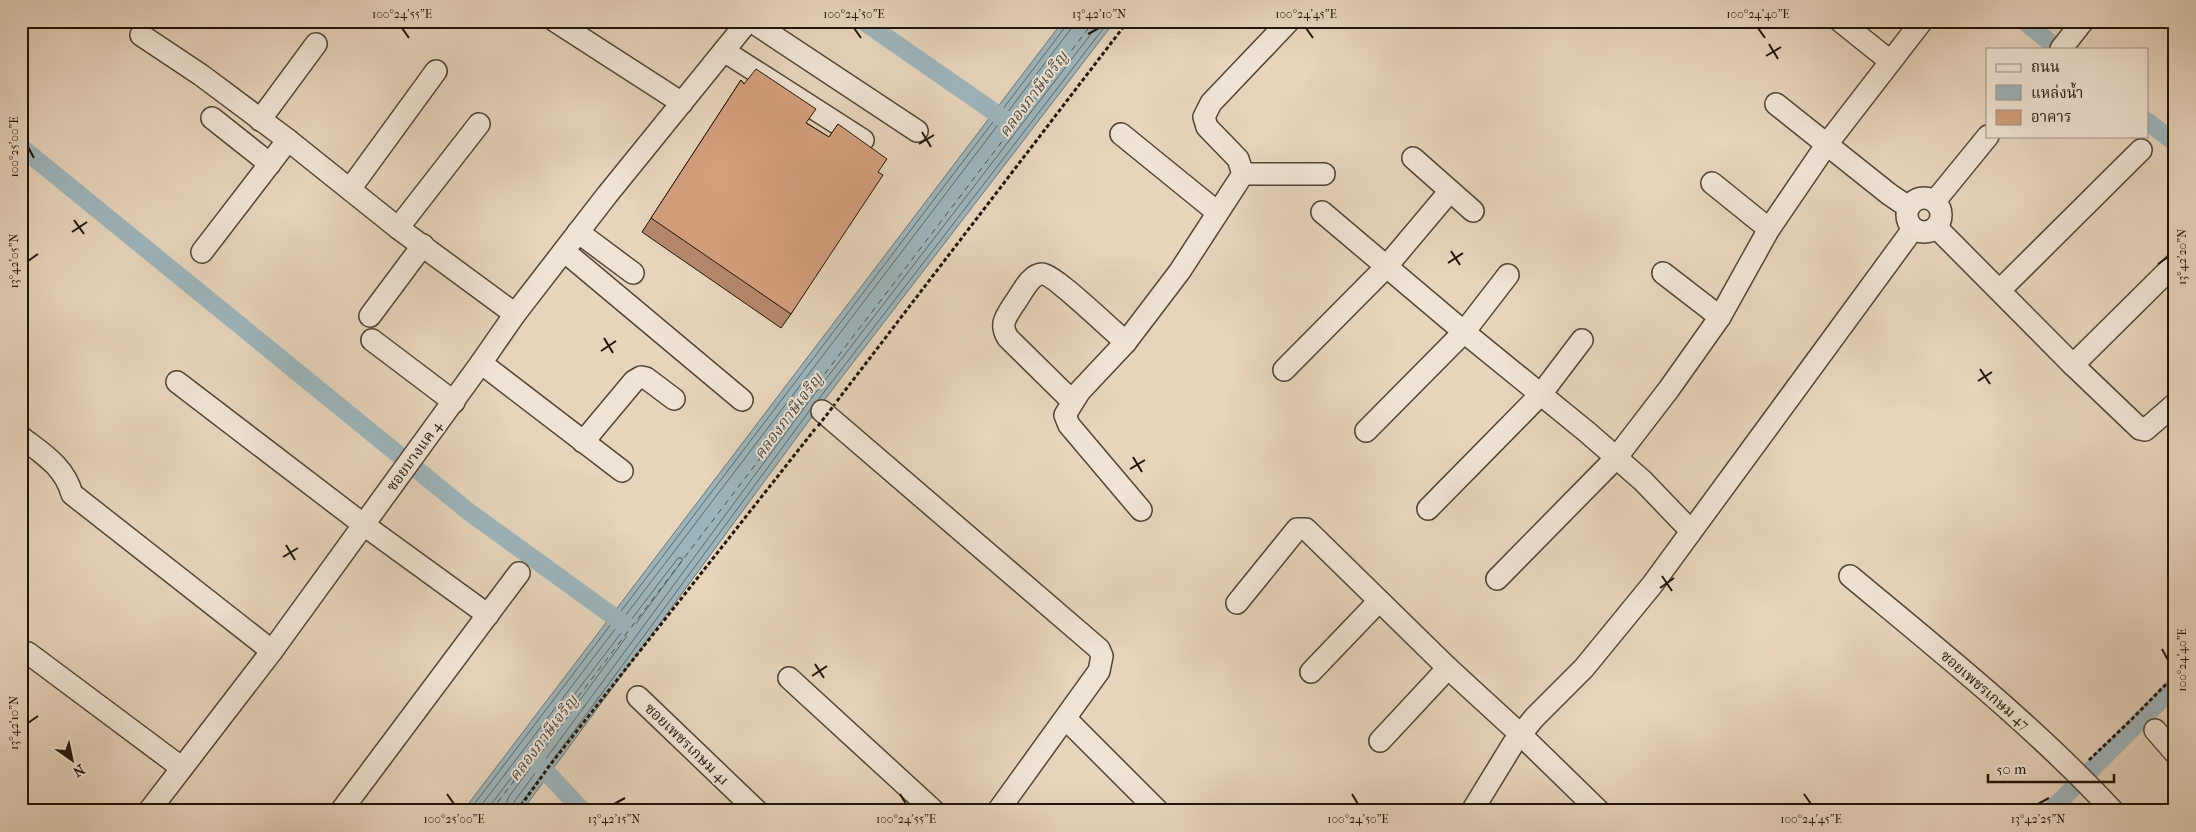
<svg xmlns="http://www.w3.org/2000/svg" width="2196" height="832" font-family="'IM FELL French Canon','Noto Serif Thai',serif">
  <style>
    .water { fill: #9cb5bc; stroke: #6b7574 }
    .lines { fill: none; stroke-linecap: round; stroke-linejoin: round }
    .shore { stroke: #5e6562; stroke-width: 1 }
    .canal { stroke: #9cb5bc; stroke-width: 18 }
    .ferry { stroke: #4c4d48; stroke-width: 1; stroke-dasharray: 6 5; stroke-linecap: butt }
    .minor-casing { stroke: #524536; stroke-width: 24 }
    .path { stroke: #211509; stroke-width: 3; stroke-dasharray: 4 2.5; stroke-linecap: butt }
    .minor { stroke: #efe3d3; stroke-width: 21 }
    .path-bridge { stroke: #211509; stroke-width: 3; stroke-dasharray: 4 2.5; stroke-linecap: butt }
    .wall { fill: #b5886b; stroke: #211509 }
    .building { fill: #d39e7c; stroke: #211509 }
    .ticks { fill: none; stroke: #211509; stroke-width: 2 }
    .labels { text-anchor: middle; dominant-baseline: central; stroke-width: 4; stroke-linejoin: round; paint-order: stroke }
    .street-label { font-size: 15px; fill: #211509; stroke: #efe3d3 }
    .water-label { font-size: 16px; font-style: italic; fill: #4c4d48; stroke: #efe3d3 }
    .neatline { fill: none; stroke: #211509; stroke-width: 2 }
    .ticks-label { font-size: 12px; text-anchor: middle; fill: #211509 }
  </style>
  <rect width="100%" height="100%" fill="#e6d4bb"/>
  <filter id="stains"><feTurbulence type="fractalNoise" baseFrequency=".004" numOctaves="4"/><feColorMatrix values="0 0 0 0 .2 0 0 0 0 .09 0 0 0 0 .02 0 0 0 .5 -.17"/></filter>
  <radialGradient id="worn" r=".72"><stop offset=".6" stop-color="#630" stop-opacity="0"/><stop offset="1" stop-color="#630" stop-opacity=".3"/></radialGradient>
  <path class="water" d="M1063,21H1115L822,403L522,811H463Z"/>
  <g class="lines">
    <g class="shore">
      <path d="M818,400L1109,21"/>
      <path d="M469,811L1066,26L1067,21"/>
      <path d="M477,811L1070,30L1073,21"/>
      <path d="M486,811L678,558H682V561L508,798L504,811"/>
      <path d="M512,811L514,802L813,396L1101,21"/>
      <path d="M518,811L519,806L810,410"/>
    </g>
    <g class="canal">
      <path d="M863,21L1010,123"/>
      <path d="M2024,21L2058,49"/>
      <path d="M2147,121L2175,143"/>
      <path d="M21,147L469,512L628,627"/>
      <path d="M532,757L583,811"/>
      <path d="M2050,811L2175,686"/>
    </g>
    <path class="ferry" d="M491,811L1094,21"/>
    <defs>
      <g id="minor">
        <path d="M555,21L682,103"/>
        <path d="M751,21L917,131"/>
        <path d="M1840,21L1890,61"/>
        <path d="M141,35L201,75L288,140L398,228L515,314"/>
        <path d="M2061,49L2083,21"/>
        <path d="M724,51L863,140"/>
        <path d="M1776,104L1889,194L1908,207"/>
        <path d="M212,118L270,164"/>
        <path d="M260,120L316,44"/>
        <path d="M1121,134L1217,212"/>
        <path d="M1413,158L1473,211"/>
        <path d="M1243,174H1324"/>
        <path d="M1712,183L1769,229"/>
        <path d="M350,189L436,71"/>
        <circle cx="1924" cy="215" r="17"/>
        <path d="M1935,201L1988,136"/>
        <path d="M1322,212L1464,332L1587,432L1643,481L1691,531"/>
        <path d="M1936,227L2073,365L2140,429L2145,430L2175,404"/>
        <path d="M398,228L479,124"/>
        <path d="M578,232L633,273"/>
        <path d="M564,251L742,400"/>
        <path d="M202,252L288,140"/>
        <path d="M1663,273L1720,317"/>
        <path d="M2000,290L2141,150"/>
        <path d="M370,316L423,245"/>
        <path d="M372,340L454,402"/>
        <path d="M481,363L622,471"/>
        <path d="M2073,365L2175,264"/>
        <path d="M1284,370L1386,267L1450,191"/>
        <path d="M177,382L364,525L488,615"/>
        <path d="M1072,401L1008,338C999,324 1006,317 1014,304C1021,295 1030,274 1042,274C1054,274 1112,331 1126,342"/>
        <path d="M822,411L1099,649L1102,656L1099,671L998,811"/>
        <path d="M1366,431L1464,332L1508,275"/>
        <path d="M21,437C43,454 64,466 72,494L272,651"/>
        <path d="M583,442L634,381L641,377L646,378L674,399"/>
        <path d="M1428,509L1541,394L1582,340"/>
        <path d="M1141,510L1069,425L1065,415L1080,391L1126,342L1180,271L1243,174L1238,159L1207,127L1204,117L1211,103L1289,21"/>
        <path d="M1850,576C1940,651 2033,725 2113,811"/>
        <path d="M1497,579L1616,458L1669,389L1720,317L1769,229L1827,144L1922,21"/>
        <path d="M1237,603L1297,529H1306L1448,668L1521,735L1599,811"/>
        <path d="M28,653L182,768"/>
        <path d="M1311,672L1379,601"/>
        <path d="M789,678L934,811"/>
        <path d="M638,697L757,811"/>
        <path d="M1066,719L1158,811"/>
        <path d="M2155,730L2175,753"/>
        <path d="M1380,741L1448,668"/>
        <path d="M149,811L272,651L481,363L515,314L607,195L748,21"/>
        <path d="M341,811L519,573"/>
        <path d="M1472,811L1513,744L1534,718L1584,668L1652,585L1913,229"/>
      </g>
    </defs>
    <use href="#minor" class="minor-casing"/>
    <g class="path">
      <path d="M837,401L1128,21"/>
      <path d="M2089,760L2132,719L2175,675"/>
      <path d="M517,811L550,765L815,429"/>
    </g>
    <use href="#minor" class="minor"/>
    <path class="path-bridge" d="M818,426L835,404"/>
  </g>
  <path class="wall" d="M741,80L744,84L829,137L838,124L878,172L791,314L781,328L642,232Z"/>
  <path class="building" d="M756,69L816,109L806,123L829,137L838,124L887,159L878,172L883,175L791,314L651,218L741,80L744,84Z"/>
  <path class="ticks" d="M402,28L409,38M854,28L861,38M1306,28L1313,38M1758,28L1765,38M1088,34L1099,28M1769,44L1778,59M1766,56L1781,47M922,132L931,147M919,144L934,135M28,147L34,158M74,220L84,234M72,232L87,222M1451,251L1460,265M28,261L38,254M1448,263L1463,253M2158,264L2168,257M604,338L613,353M601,351L616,341M1980,369L1990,384M1978,381L1992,372M1133,457L1142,472M1130,469L1145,460M286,545L295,560M283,557L298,548M1662,576L1672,591M1660,588L1674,578M2162,649L2168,660M815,664L824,678M812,676L827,666M28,723L38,716M447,794L454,804M900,794L906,804M1352,794L1358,804M1804,794L1811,804M614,804L625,798M2038,804L2049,798"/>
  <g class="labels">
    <g class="street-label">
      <text transform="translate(414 456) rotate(-54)">ซอยบางแค 4</text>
      <text transform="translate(1985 690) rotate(41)">ซอยเพชรเกษม 47</text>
      <text transform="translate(687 744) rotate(44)">ซอยเพชรเกษม 41</text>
    </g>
    <g class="water-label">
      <text transform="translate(1033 94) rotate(-53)">คลองภาษีเจริญ</text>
      <text transform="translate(788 416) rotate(-53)">คลองภาษีเจริญ</text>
      <text transform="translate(543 738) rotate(-53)">คลองภาษีเจริญ</text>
    </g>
  </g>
  <rect width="2196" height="832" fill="none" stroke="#e6d4bb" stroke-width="55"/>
  <rect x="1986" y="48" width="162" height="90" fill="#efe3d3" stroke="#9d9182"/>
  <rect x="1996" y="64" width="25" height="8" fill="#efe3d3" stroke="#9d9182"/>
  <text x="2031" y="72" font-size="15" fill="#211509">ถนน</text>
  <rect x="1996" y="85" width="25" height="15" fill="#9cb5bc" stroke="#9d9182"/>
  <text x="2031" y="98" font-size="15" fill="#211509">แหล่งน้ำ</text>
  <rect x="1996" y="110" width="25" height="15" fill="#d39e7c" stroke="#9d9182"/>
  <text x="2031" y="122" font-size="15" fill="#211509">อาคาร</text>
  <g transform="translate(72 760) rotate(147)" stroke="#efe3d3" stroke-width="4" paint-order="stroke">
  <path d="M0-4L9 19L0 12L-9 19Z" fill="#211509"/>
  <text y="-8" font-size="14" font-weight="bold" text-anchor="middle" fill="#211509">N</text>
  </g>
  <path d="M1988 774v8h126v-8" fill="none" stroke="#211509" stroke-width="2.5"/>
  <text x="1996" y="774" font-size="15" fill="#211509" stroke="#efe3d3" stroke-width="4" paint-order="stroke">50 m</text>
  <rect x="28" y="28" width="2140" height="776" class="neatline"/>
  <g class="ticks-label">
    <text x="402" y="18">100°24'55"E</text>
    <text x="854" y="18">100°24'50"E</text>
    <text x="1099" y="18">13°42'10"N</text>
    <text x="1306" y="18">100°24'45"E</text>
    <text x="1758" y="18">100°24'40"E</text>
    <text transform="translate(14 147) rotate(-90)" y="4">100°25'00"E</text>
    <text transform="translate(2182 257) rotate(-90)" y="4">13°42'20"N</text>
    <text transform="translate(14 261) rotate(-90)" y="4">13°42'05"N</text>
    <text transform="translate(2182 660) rotate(-90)" y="4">100°24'40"E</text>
    <text transform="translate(14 723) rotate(-90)" y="4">13°42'10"N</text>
    <text x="454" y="823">100°25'00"E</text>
    <text x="614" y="823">13°42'15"N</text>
    <text x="906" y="823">100°24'55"E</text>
    <text x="1358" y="823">100°24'50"E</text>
    <text x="1811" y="823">100°24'45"E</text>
    <text x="2038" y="823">13°42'25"N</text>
  </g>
  <rect width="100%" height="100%" filter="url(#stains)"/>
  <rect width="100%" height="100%" fill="url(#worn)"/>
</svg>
